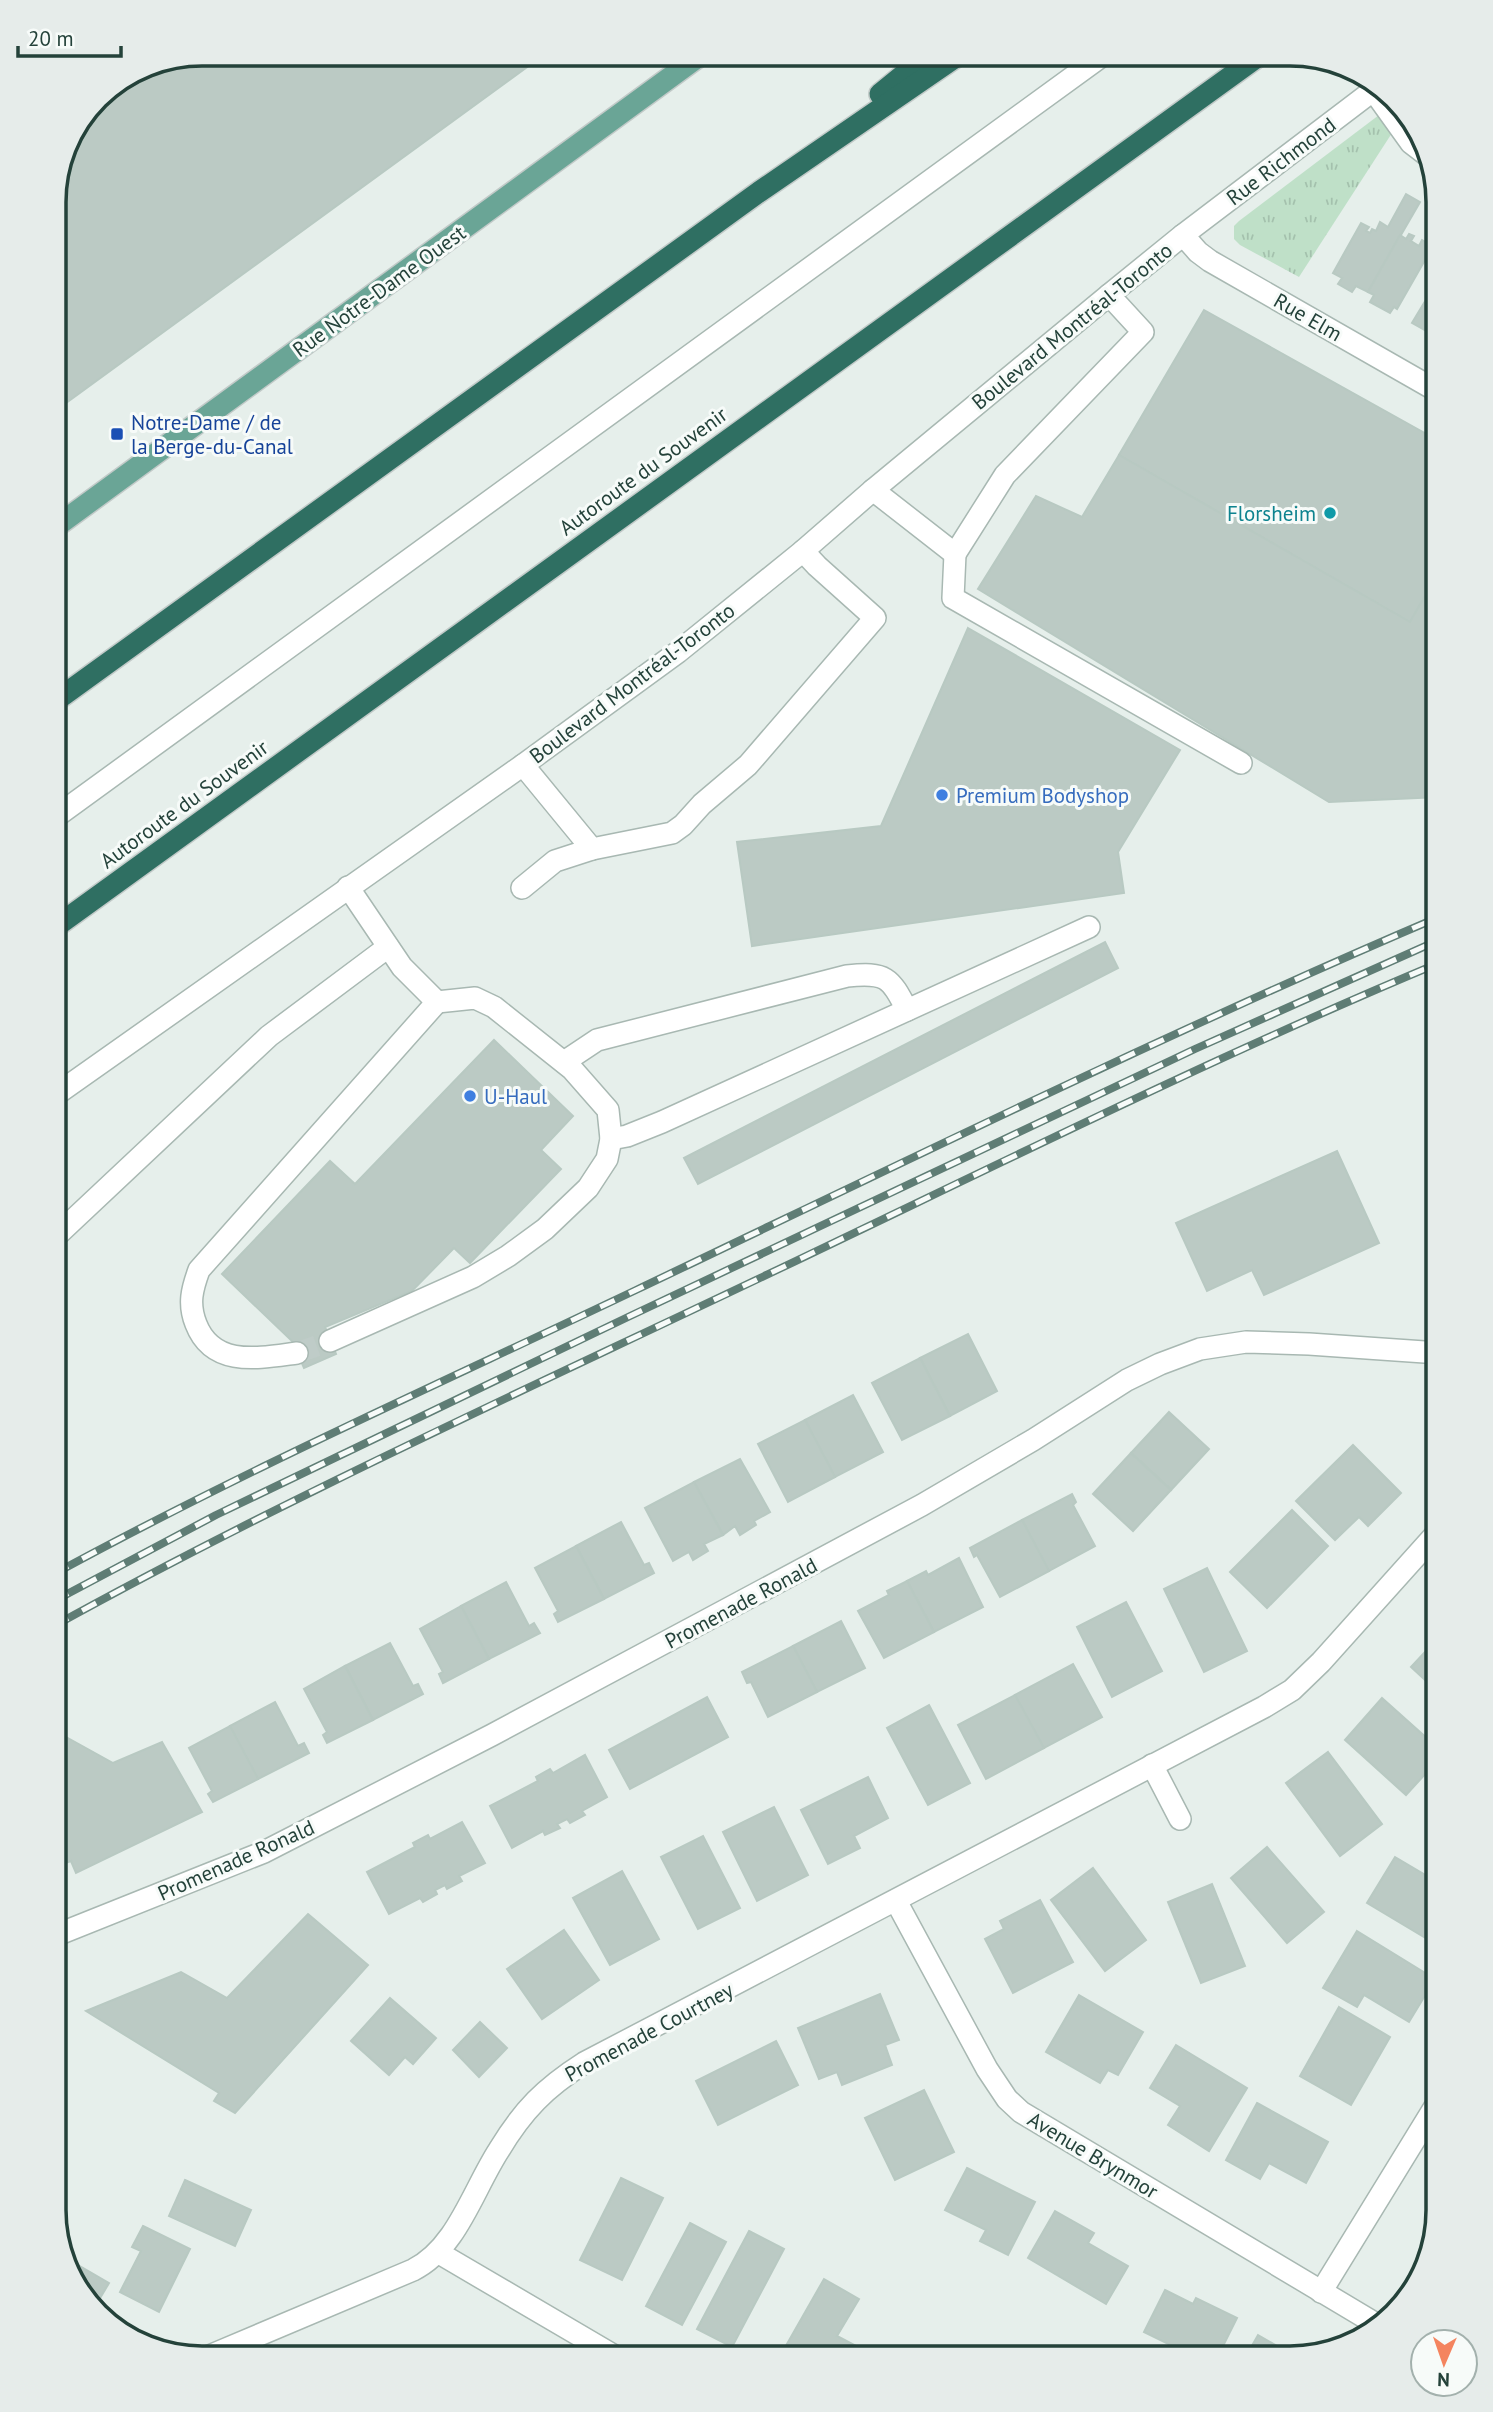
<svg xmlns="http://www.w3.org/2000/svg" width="1493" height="2412" font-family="'PT Sans',sans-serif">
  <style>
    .grass { fill: url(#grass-tufts) }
    .building { fill: #bbcac4; stroke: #b8c9c2; stroke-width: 2 }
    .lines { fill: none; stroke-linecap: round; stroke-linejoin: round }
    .minor-tunnel { stroke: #bfccc8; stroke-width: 21; stroke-dasharray: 21 10; stroke-linecap: butt }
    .minor-casing { stroke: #a8b8b2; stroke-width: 24 }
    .major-casing { stroke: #c2cac8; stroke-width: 24 }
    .highway-casing { stroke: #c2cac8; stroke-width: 24 }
    .minor { stroke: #fff; stroke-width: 21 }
    .major { stroke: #6aa596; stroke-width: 21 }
    .highway { stroke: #2f6f62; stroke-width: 21 }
    .rail-casing { stroke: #5f7d75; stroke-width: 8 }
    .rail { stroke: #f7fbf9; stroke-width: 5; stroke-dasharray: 16; stroke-linecap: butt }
    .transit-dot { fill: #1a4fb4; stroke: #f7fbf9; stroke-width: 2.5 }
    .culture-dot { fill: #0f9aa8; stroke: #f7fbf9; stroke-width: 2.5 }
    .shop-dot { fill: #3f7fe0; stroke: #f7fbf9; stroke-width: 2.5 }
    .labels { text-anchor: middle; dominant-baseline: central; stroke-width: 6; stroke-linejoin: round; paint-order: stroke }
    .street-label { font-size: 21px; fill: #24423a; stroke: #f7fbf9 }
    .transit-label { font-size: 21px; fill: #164399; stroke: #f7fbf9; text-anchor: start }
    .culture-label { font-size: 21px; fill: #0d838f; stroke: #f7fbf9; text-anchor: end }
    .shop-label { font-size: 21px; fill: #366cbe; stroke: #f7fbf9; text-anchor: start }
    .rim { fill: none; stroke: #24423a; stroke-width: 3.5 }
  </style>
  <defs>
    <pattern id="grass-tufts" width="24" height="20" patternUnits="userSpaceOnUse" patternTransform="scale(1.75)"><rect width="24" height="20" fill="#bfe0c8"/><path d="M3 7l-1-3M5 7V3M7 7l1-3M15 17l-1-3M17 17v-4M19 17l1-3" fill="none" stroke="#a4c1ad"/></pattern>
  </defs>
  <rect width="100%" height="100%" fill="#e6efeb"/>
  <path class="grass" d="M1379,115L1392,133L1299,277L1240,245L1234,239V226L1239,221Z"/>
  <g class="building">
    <path d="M202,54H545L55,411V193L66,145L98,97L146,65Z"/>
    <path d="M1406,194L1420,202L1368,292L1356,286L1352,292L1338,284L1342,278L1333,273L1361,223L1369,227L1366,231L1370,233L1372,229L1376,231L1380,222L1388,227Z"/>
    <path d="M1409,234L1414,236L1411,241L1419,246L1422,240L1433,246L1397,309L1394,307L1390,313L1370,302L1374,295L1368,292L1400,235L1406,239Z"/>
    <path d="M1439,278V338L1412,323Z"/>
    <path d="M1204,310L1439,441V572L1410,622L1119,455Z"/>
    <path d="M1119,455L1410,622L1439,572V797L1329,802L978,589L1036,496L1082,517Z"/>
    <path d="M968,628L1180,750L1118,852L1124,893L752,946L737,842L881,826Z"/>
    <path d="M1105,942L1118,968L698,1184L684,1158Z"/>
    <path d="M494,1040L573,1116L541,1150L561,1169L470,1263L454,1248L412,1291L325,1327L336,1354L304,1368L292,1341L222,1274L330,1161L355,1184Z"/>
    <path d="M1337,1151L1379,1243L1264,1295L1252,1270L1207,1291L1176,1223Z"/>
    <path d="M968,1334L997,1391L950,1416L920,1358Z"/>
    <path d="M920,1358L950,1416L902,1440L872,1383Z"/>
    <path d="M853,1395L883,1452L835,1477L805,1420Z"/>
    <path d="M1169,1412L1209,1449L1171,1490L1131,1453Z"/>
    <path d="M805,1420L835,1477L788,1502L758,1444Z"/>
    <path d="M1353,1445L1401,1493L1368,1526L1359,1517L1335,1540L1296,1501Z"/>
    <path d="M1131,1453L1171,1490L1133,1531L1093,1494Z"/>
    <path d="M740,1459L770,1512L754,1521L756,1525L740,1535L735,1526L723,1535L694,1482Z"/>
    <path d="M694,1482L723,1535L704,1544L708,1551L693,1560L689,1552L673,1561L645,1508Z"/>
    <path d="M1072,1494L1076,1502L1073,1505L1095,1546L1049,1571L1022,1520Z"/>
    <path d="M1292,1510L1328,1546L1267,1608L1230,1572Z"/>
    <path d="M1022,1520L1049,1571L1000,1597L977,1555L974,1557L970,1548Z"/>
    <path d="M621,1522L644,1565L649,1563L654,1573L604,1599L576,1546Z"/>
    <path d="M576,1546L604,1599L558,1622L554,1614L558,1611L535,1568Z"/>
    <path d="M959,1558L983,1607L934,1632L907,1581L926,1571L928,1575Z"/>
    <path d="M1207,1568L1247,1651L1204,1672L1164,1589Z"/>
    <path d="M907,1581L934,1632L884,1658L858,1611L889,1595L887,1591Z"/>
    <path d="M506,1582L529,1626L534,1623L540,1633L489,1659L461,1606Z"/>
    <path d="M1126,1602L1162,1671L1112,1697L1077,1627Z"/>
    <path d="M461,1606L489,1659L443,1683L439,1674L443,1672L420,1629Z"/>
    <path d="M841,1621L865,1668L817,1692L793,1646Z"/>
    <path d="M1439,1637V1693L1411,1667Z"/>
    <path d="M390,1643L413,1686L418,1684L423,1694L373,1720L345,1666Z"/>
    <path d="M793,1646L817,1692L768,1717L751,1682L747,1683L742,1672Z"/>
    <path d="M1073,1664L1102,1717L1044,1748L1015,1695Z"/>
    <path d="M345,1666L373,1720L327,1743L323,1735L327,1732L304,1689Z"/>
    <path d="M1015,1695L1044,1748L986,1779L958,1725Z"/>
    <path d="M707,1697L728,1737L630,1789L609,1750Z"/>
    <path d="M1382,1698L1439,1749V1759L1406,1795L1345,1740Z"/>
    <path d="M275,1702L298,1746L304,1743L309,1753L258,1779L230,1726Z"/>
    <path d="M929,1705L970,1783L928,1805L887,1728Z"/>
    <path d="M230,1726L258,1779L213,1802L208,1794L212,1791L189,1748Z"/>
    <path d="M57,1732L113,1763L162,1742L202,1812L76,1873L71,1861L54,1867V1733Z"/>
    <path d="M1328,1752L1382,1824L1340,1856L1286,1783Z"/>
    <path d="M585,1755L607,1797L582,1811L585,1815L570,1823L567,1819L557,1824L560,1828L545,1835L543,1831L512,1848L490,1806L538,1781L536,1777L550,1769L553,1773Z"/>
    <path d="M868,1777L888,1818L854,1836L860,1848L828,1864L801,1810Z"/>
    <path d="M774,1807L808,1875L757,1901L723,1832Z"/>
    <path d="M462,1822L485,1863L459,1876L462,1881L447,1889L445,1885L435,1890L437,1894L423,1902L420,1898L389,1914L367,1872L415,1847L413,1843L428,1835L430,1839Z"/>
    <path d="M703,1836L740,1908L698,1929L661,1857Z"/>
    <path d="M1267,1847L1324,1912L1287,1943L1231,1878Z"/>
    <path d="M1395,1857L1439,1883V1946L1367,1903Z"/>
    <path d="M1093,1868L1146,1940L1105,1971L1051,1900Z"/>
    <path d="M622,1871L659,1939L610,1965L573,1898Z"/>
    <path d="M1212,1884L1245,1966L1201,1983L1168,1902Z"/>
    <path d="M1040,1900L1073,1962L1013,1993L985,1939L1004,1929L1000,1921Z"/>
    <path d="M308,1914L368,1965L235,2113L214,2101L219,2093L86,2011L181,1972L227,1998Z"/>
    <path d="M564,1930L599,1980L542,2019L507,1969Z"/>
    <path d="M1357,1931L1435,1979L1409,2022L1364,1995L1357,2007L1323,1988Z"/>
    <path d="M880,1994L899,2040L885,2045L892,2065L842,2085L837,2072L819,2079L798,2028Z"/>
    <path d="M1079,1995L1143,2032L1118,2075L1108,2070L1100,2083L1046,2052Z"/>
    <path d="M390,1998L436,2038L413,2064L405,2057L389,2075L351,2041Z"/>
    <path d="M1339,2007L1390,2037L1351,2105L1300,2076Z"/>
    <path d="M480,2022L507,2048L479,2077L453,2050Z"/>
    <path d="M776,2041L798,2085L718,2125L696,2081Z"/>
    <path d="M1176,2045L1247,2088L1209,2151L1168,2125L1180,2106L1150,2088Z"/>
    <path d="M924,2090L954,2152L895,2180L865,2118Z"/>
    <path d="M1257,2103L1328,2142L1306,2183L1269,2163L1260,2179L1226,2160Z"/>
    <path d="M967,2168L1035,2202L1008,2255L980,2241L986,2230L945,2210Z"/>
    <path d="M621,2178L663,2198L622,2280L580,2260Z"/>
    <path d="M185,2180L251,2210L235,2246L169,2216Z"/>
    <path d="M1055,2211L1094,2233L1088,2243L1128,2266L1106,2304L1028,2258Z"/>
    <path d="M690,2223L726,2242L682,2325L646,2306Z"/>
    <path d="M143,2226L190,2249L159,2312L120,2292L141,2251L132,2247Z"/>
    <path d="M749,2231L784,2249L732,2347L697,2329Z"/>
    <path d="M66,2258L109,2283L96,2305L70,2275Z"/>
    <path d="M824,2279L859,2299L837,2336L856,2346L849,2358H779Z"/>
    <path d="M1165,2290L1193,2304L1196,2298L1237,2318L1217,2358H1185L1187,2353L1144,2332Z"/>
    <path d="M1258,2335L1296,2357L1245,2358Z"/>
  </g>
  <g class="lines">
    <path class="minor-tunnel" d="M297,1353L330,1341"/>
    <defs>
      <g id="minor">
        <path d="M1373,90L1411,143L1428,156"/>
        <path d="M1183,235L1198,252L1210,261L1439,392"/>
        <path d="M873,490L955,554L1005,475L1143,332L1109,295"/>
        <path d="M955,554L953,598L1241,763"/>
        <path d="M523,765L592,849L672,833L683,825L702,804L748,765L875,618L817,566L803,551"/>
        <path d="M54,818L1103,55"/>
        <path d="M522,888L555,861L592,849"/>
        <path d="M564,1062L597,1040L847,976C886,972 890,977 907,1010"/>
        <path d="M54,1096L523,765L678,652L803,551L873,490L1109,295L1183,235L1379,86"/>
        <path d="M611,1139L627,1136L662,1122L1089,927"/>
        <path d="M54,1238L269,1036L388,947"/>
        <path d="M330,1341L473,1277L508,1256L545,1229L588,1188L607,1159L611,1139L608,1110L572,1069L494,1007L475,998L437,1002"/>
        <path d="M297,1353C259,1358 213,1368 196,1324C188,1304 192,1289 199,1270L437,1002L402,967L348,887"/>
        <path d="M1152,1765L1180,1819"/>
        <path d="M896,1901L987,2069L1007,2099L1021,2112L1376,2324"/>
        <path d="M54,1936L264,1852L492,1735L922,1505L1033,1440L1127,1380L1160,1364L1200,1349L1246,1342L1309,1344L1439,1353"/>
        <path d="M439,2253L618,2358"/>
        <path d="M1321,2292L1439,2100"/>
        <path d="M207,2357L413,2270C457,2248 473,2190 499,2150C523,2110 545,2088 584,2063L1264,1707L1292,1690L1321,1662L1435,1535"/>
      </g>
      <path id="major" d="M54,528L702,54"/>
      <g id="highway">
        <path d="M880,94L929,54"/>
        <path d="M54,702L759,192L960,54"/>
        <path d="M54,928L1260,55"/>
      </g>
    </defs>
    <use href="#minor" class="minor-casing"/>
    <use href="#major" class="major-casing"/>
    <use href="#highway" class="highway-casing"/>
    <use href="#minor" class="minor"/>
    <use href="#major" class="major"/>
    <use href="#highway" class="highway"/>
    <defs>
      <g id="rail">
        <path d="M54,1574C243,1471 441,1383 636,1290C902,1163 1167,1033 1439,917"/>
        <path d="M54,1601L216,1515L628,1317L1195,1049L1439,940"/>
        <path d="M54,1626C284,1499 523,1391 760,1278C985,1171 1209,1059 1439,963"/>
      </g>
    </defs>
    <use href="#rail" class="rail-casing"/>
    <use href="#rail" class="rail"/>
  </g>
  <rect class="transit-dot" x="110" y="427" width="14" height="14" rx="3.5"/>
  <circle class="culture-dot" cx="1330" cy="513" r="7"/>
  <g class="shop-dot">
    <circle cx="942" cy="795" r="7"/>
    <circle cx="470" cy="1096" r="7"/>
  </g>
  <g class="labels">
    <g class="street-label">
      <text transform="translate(1281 161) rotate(-37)">Rue Richmond</text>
      <text transform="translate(379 291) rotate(-36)">Rue Notre-Dame Ouest</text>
      <text transform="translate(1308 317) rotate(30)">Rue Elm</text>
      <text transform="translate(1072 326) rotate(-39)">Boulevard Montréal-Toronto</text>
      <text transform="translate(643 471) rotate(-36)">Autoroute du Souvenir</text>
      <text transform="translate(632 683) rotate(-37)">Boulevard Montréal-Toronto</text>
      <text transform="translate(184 804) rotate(-36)">Autoroute du Souvenir</text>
      <text transform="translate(741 1603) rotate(-28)">Promenade Ronald</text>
      <text transform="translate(236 1860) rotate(-24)">Promenade Ronald</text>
      <text transform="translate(649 2032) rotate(-28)">Promenade Courtney</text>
      <text transform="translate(1093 2155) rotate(31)">Avenue Brynmor</text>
    </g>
    <g class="transit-label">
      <text x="131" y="422">Notre-Dame / de<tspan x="131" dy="24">la Berge-du-Canal</tspan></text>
    </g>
    <g class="culture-label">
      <text x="1316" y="513">Florsheim</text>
    </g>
    <g class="shop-label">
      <text x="956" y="795">Premium Bodyshop</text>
      <text x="484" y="1096">U-Haul</text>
    </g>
  </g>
  <path d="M0 0H1493V2412H0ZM202 66H1290A136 136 0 0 1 1426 202V2210A136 136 0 0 1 1290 2346H202A136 136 0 0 1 66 2210V202A136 136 0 0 1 202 66Z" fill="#e6ecea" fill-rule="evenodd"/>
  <path class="rim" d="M202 66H1290A136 136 0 0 1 1426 202V2210A136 136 0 0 1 1290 2346H202A136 136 0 0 1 66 2210V202A136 136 0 0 1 202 66Z"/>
  <g transform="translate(1444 2363) rotate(182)"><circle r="33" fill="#f7fbf9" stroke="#a3b1ad" stroke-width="2"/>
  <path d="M0-5L12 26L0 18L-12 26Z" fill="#f4845f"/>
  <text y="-10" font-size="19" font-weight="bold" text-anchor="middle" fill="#24423a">N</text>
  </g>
  <path d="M18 46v10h103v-10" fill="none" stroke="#24423a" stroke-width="3.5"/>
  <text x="28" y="46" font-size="21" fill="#24423a" stroke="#f7fbf9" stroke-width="5" paint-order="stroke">20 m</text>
</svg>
